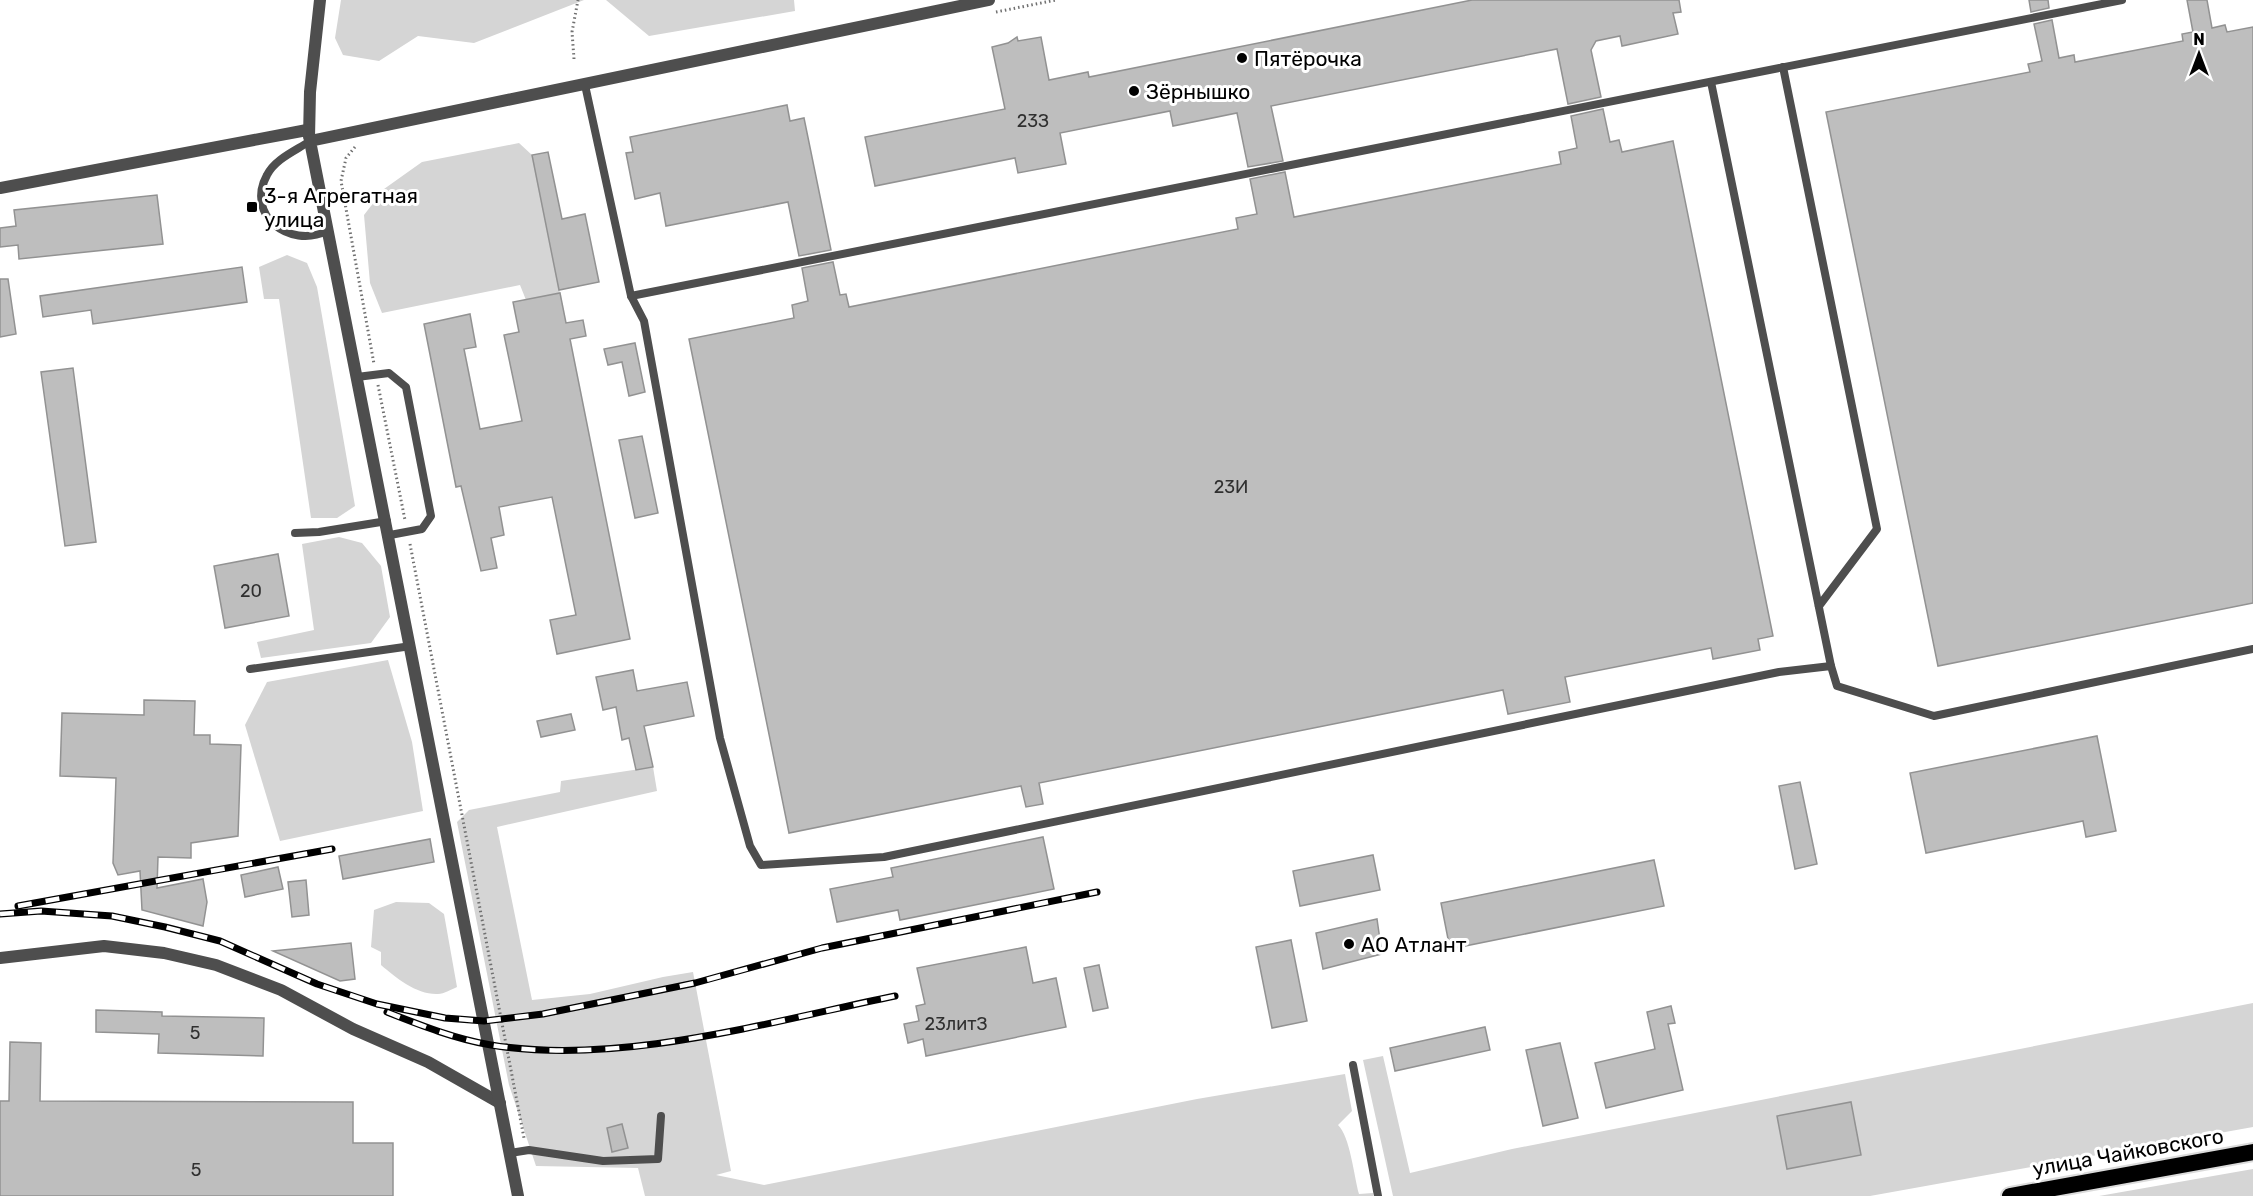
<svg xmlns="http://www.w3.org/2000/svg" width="2253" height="1196" font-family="Rubik,sans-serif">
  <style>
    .green { fill: #d5d5d5; fill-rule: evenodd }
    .building { fill: #bebebe; stroke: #929292; stroke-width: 1.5 }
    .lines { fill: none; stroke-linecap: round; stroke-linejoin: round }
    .trunk-casing { stroke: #dbdbdb; stroke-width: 20 }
    .path { stroke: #707070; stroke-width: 3; stroke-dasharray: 1.5 3; stroke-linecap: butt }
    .service { stroke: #4e4e4e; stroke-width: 8 }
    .minor { stroke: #4e4e4e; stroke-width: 12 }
    .tertiary { stroke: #4e4e4e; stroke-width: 12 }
    .trunk { stroke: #000; stroke-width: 16 }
    .rail-casing { stroke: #000; stroke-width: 7 }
    .rail { stroke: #fff; stroke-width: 4.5; stroke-dasharray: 14; stroke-linecap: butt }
    .poi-dot { fill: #000; stroke: #fff; stroke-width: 2 }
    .labels { text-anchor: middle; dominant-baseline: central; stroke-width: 6; stroke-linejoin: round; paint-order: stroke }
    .number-label { font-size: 18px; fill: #303030 }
    .poi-label { font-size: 21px; fill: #000; stroke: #fff; text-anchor: start }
    .street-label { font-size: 21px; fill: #000; stroke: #fff }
  </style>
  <rect width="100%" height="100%" fill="#fff"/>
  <g class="green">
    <path d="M341,0H584L474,43L418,36L379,61L343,55L335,38Z"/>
    <path d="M606,0H794L795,11L649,36Z"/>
    <path d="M519,143L532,155L560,293L526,300L520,285L382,313L370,283L364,215L384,189L422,162Z"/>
    <path d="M287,255L307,263L317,287L355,506L337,518H311L279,299H264L259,267Z"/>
    <path d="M339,537L362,543L381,566L390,617L371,643L261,658L257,642L314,630L302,544Z"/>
    <path d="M388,660L412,742L423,811L280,841L245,725L267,682Z"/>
    <path d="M653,767L657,791L497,827L532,1000L590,994L663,977L693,972L731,1171L716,1175L764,1185L1197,1099L1345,1074L1352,1111L1338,1125C1350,1136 1354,1176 1359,1194L1373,1193V1196H645L638,1168L536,1166L509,1085L457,822L469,810L560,792L561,781ZM622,1124L628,1148L612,1151L607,1128Z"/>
    <path d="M396,902L429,903L444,914L457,987C452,989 444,994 438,994C417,995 396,978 381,965V952L371,947L374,910Z"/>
    <path d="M2253,1003V1127L1870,1196H1393L1363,1060L1383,1056L1410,1173L1512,1149Z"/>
    <path d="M2253,1169V1196H2099Z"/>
  </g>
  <g class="building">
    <path d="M1472,0H1679L1681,12L1673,13L1678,34L1622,46L1620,36L1596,41L1591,50L1601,97L1568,104L1557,49L1271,106L1283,161L1248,167L1237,113L1173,126L1170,111L1060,133L1066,164L1018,173L1015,158L875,186L865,137L1005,109L992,47L1008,43L1017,37L1018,41L1041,37L1049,80L1088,72L1089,77Z"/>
    <path d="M2029,0H2048L2049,8L2031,12Z"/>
    <path d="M2187,0H2207L2212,28L2225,25L2227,32L2253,27V603L1938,666L1826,112L2030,72L2028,64L2042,61L2034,24L2052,20L2059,58L2074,55L2075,62L2183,41L2182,34L2193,32Z"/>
    <path d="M787,105L790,121L804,118L831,250L799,256L788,202L666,226L660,193L635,199L626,153L633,152L630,137Z"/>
    <path d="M1603,109L1610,142L1619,140L1622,152L1673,141L1773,636L1758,639L1760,650L1713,659L1711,648L1565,677L1570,702L1508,714L1503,690L1039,783L1043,804L1026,807L1021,786L789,833L689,339L794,318L792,305L808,301L802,268L833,262L840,295L846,294L849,307L1238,229L1236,218L1257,214L1250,179L1285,172L1294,217L1561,164L1559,152L1577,148L1571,116Z"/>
    <path d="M548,152L562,219L585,214L599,282L559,290L532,155Z"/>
    <path d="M157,195L163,244L19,259L18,245L0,247V228L16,226L14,210Z"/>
    <path d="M242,267L247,302L93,324L91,310L43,317L40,296Z"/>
    <path d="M0,279H8L16,334L0,337Z"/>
    <path d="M560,293L566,323L583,320L586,336L570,339L630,639L557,654L550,620L576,615L552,497L499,507L504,535L491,538L497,568L481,571L461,486L456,487L424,324L470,314L476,347L464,349L480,429L522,421L504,335L519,332L513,302Z"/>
    <path d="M635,343L645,392L629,396L622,362L608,365L604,349Z"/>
    <path d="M73,368L96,542L65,546L41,372Z"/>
    <path d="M642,436L658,513L635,518L619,440Z"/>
    <path d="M278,554L289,616L225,628L214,566Z"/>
    <path d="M633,670L637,691L687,682L694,716L644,726L653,767L636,770L629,738L622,740L616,707L603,710L596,677Z"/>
    <path d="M144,700L195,701L194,735H210V744L241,745L238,836L191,843V858L158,857L157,888L203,879L207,902L203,926L142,910L140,871L118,875L113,863L116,778L60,776L62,713L144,715Z"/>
    <path d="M571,714L575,730L541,737L537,721Z"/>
    <path d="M2097,736L2116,831L2086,837L2083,821L1926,853L1910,773Z"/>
    <path d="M1800,782L1817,864L1795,869L1779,786Z"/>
    <path d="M1043,837L1054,889L900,920L898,910L837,922L830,889L893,877L891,868Z"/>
    <path d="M430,839L434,862L343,879L339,856Z"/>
    <path d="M1373,855L1380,890L1300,906L1293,871Z"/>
    <path d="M1654,860L1664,906L1450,949L1441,903Z"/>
    <path d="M278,867L283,889L245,897L241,875Z"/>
    <path d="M306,880L309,915L292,917L288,882Z"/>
    <path d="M1377,919L1382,954L1323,969L1316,933Z"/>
    <path d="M1291,940L1307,1021L1272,1028L1256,947Z"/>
    <path d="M351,943L355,979L340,981L273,951Z"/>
    <path d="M1026,947L1033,983L1056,978L1066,1027L926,1056L923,1039L908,1043L904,1024L919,1021L916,1006L925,1004L917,968Z"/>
    <path d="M1099,965L1108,1008L1093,1011L1084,968Z"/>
    <path d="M1671,1006L1675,1023L1668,1024L1683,1090L1606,1108L1595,1063L1655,1049L1647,1012Z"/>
    <path d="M96,1010L162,1012V1016L264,1018L263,1056L158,1053L159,1034L96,1032Z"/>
    <path d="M1485,1027L1490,1050L1395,1071L1390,1048Z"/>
    <path d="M10,1042L41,1043L40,1101L353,1102V1143H393V1196H0V1101H9Z"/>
    <path d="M1560,1043L1578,1118L1543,1126L1526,1050Z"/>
    <path d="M1851,1102L1861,1155L1787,1169L1777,1116Z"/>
    <path d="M622,1124L628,1148L612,1152L607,1128Z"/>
  </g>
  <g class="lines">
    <defs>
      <path id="trunk" d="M2010,1196L2253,1152"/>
    </defs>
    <use href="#trunk" class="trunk-casing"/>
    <g class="path">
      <path d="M996,12L1056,0"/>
      <path d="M574,59L572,32L578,0"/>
      <path d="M355,147L346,158L341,181L374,364"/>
      <path d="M378,385L405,520"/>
      <path d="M410,544L524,1138"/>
    </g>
    <g class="service">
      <path d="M1783,67L1877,529L1819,606"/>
      <path d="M1711,82L1831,666"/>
      <path d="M585,85L631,296L644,321L720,738L750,846L761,865L884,857L1779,672L1831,666L1837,686L1934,716L2253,649"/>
      <path d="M310,141C295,151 275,159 267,175C245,215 289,249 327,231"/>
      <path d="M631,296L2122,0"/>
      <path d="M357,377L389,373L406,387L431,516L422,529L390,535"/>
      <path d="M295,533L319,532L387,521"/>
      <path d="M250,669L411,646"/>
      <path d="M1353,1065L1378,1196"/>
      <path d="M510,1153L529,1150L603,1161L658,1159L661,1116"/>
    </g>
    <g class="minor">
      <path d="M309,137L310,92L320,0"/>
      <path d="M0,188L307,130"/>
      <path d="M0,958L104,946L164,953L216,965L281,990L353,1029L428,1062L500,1103"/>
    </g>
    <path class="tertiary" d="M518,1196L310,141L989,0"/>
    <use href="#trunk" class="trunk"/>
    <defs>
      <g id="rail">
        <path d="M18,906L332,849"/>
        <path d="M0,914L41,911L112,916L165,927L220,941L317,984L377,1004L445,1018L484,1021L543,1014L695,983L822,948L1097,892"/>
        <path d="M387,1012C420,1025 455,1039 491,1045C619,1066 768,1022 895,996"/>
      </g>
    </defs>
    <use href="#rail" class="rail-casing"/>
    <use href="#rail" class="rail"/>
  </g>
  <g class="poi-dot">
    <circle cx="1242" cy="58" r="6"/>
    <circle cx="1134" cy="91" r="6"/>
    <rect x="246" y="201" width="12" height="12" rx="3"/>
    <circle cx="1349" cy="944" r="6"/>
  </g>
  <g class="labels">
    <g class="number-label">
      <text x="1033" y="121">23З</text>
      <text x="1231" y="487">23И</text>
      <text x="251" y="591">20</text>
      <text x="956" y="1024">23литЗ</text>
      <text x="195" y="1033">5</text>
      <text x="196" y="1170">5</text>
    </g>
    <g class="poi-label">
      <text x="1254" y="58">Пятёрочка</text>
      <text x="1146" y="91">Зёрнышко</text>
      <text x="264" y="195">3-я Агрегатная<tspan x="264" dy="24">улица</tspan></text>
      <text x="1361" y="944">АО Атлант</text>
    </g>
    <g class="street-label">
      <text transform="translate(2128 1152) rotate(-10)">улица Чайковского</text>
    </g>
  </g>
  <g transform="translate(2199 54)" stroke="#ffffff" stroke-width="4.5" paint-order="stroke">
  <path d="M0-4.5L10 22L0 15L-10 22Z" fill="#000000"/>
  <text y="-9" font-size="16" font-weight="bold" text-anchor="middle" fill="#000000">N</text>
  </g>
</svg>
